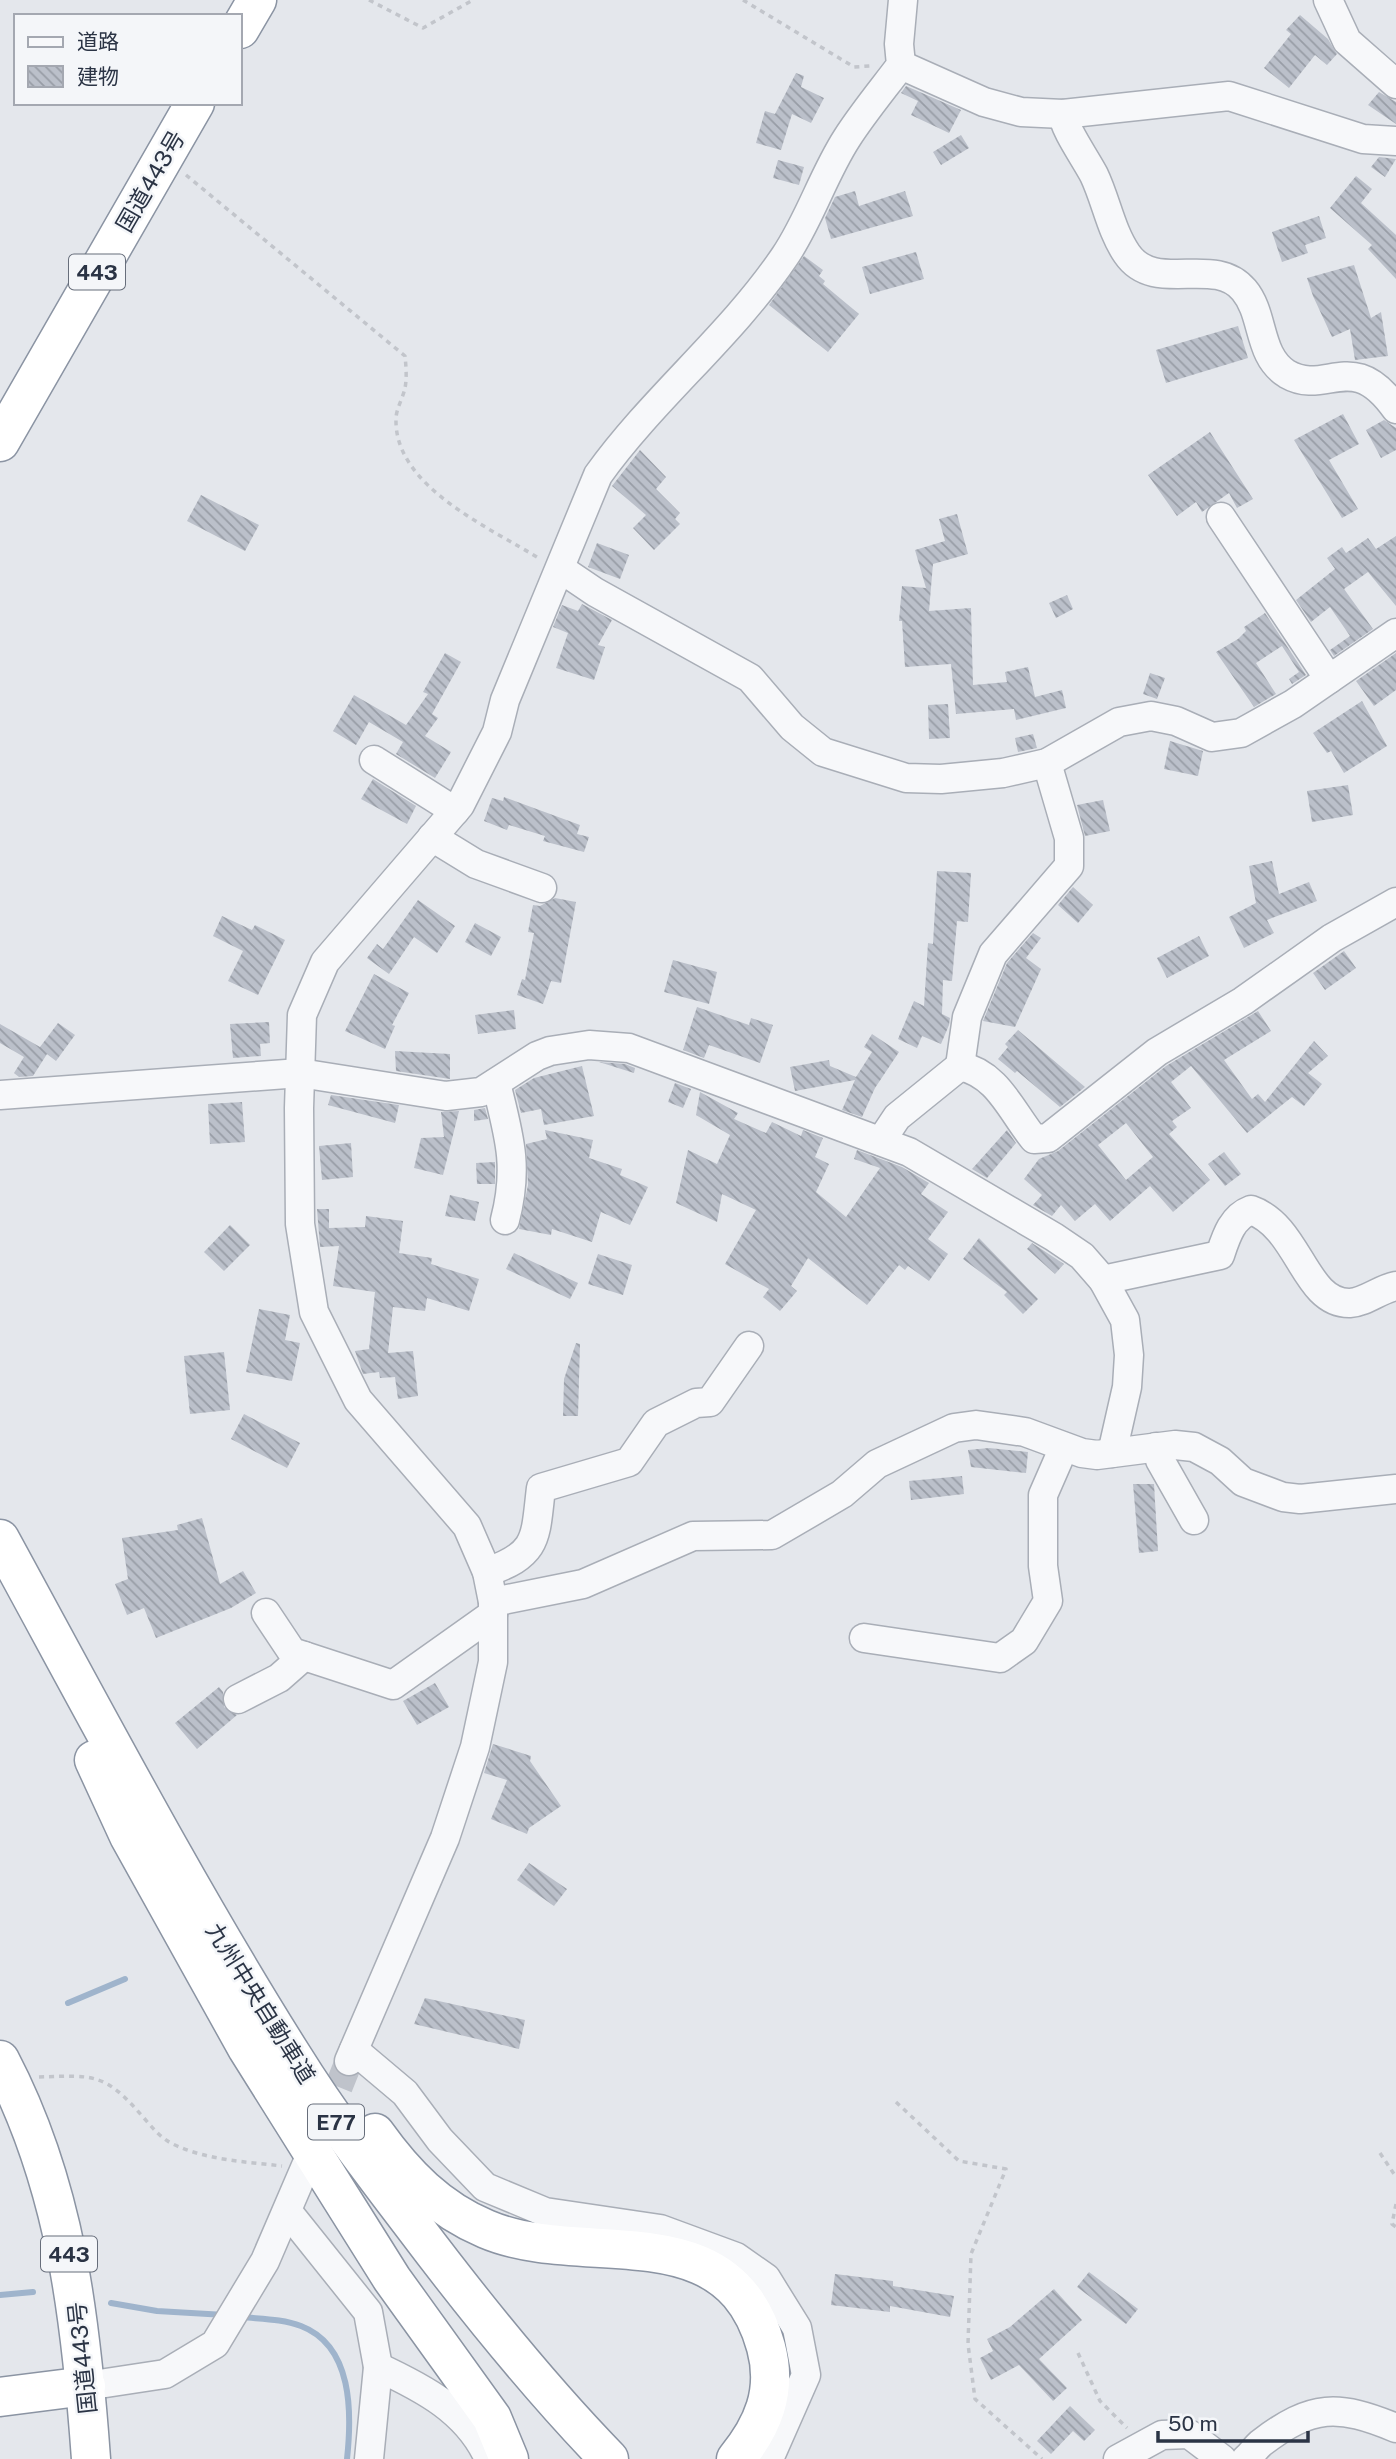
<svg xmlns="http://www.w3.org/2000/svg" width="1396" height="2459" font-family="'Public Sans','Noto Sans JP',sans-serif">
  <style>
    .lines { fill: none; stroke-linecap: round; stroke-linejoin: round }
    .stream { stroke: #9fb4cc; stroke-width: 6 }
    .building { fill: url(#building-back-hatch); fill-rule: evenodd }
    .minor-tunnel { stroke: #bfc3cb; stroke-width: 28; stroke-dasharray: 28 14; stroke-linecap: butt }
    .minor-casing { stroke: #a9aeb7; stroke-width: 31 }
    .highway-casing { stroke: #8b94a3; stroke-width: 41 }
    .path { stroke: #c2c5cb; stroke-width: 3.5; stroke-dasharray: 5 5; stroke-linecap: butt }
    .minor { stroke: #f7f8fa; stroke-width: 28 }
    .highway { stroke: #fff; stroke-width: 38 }
    .labels { text-anchor: middle; dominant-baseline: central; stroke-width: 5; stroke-linejoin: round; paint-order: stroke }
    .shield { fill: #f4f6f9; stroke: #676e7b; stroke-width: 2 }
    .shield-label { font-size: 21px; font-weight: bold; fill: #2b3445 }
    .street-label { font-size: 23px; fill: #2b3445; stroke: #f4f6f9 }
  </style>
  <defs>
    <pattern id="building-back-hatch" width="6" height="6" patternUnits="userSpaceOnUse" patternTransform="scale(1.75)"><rect width="6" height="6" fill="#bbc0ca"/><path d="M-1 5l2 2M0 0l6 6M5-1l2 2" fill="none" stroke="#989da6"/></pattern>
  </defs>
  <rect width="100%" height="100%" fill="#e4e7ec"/>
  <g class="lines">
    <g class="stream">
      <path d="M68,2003L125,1979"/>
      <path d="M0,2295L33,2292"/>
      <path d="M111,2303L157,2311L225,2315"/>
      <path d="M242,2317C262,2319 283,2319 301,2326C353,2346 352,2413 347,2459"/>
    </g>
  </g>
  <g class="building">
    <path d="M1300,15L1328,39L1337,54L1327,65L1315,55L1289,88L1264,68L1291,34L1286,30Z"/>
    <path d="M796,73L804,76L801,87L824,98L811,123L792,114L781,150L756,143L765,111L775,114Z"/>
    <path d="M906,86L961,110L949,133L911,115L918,101L901,93Z"/>
    <path d="M1379,92L1396,102V124L1368,105Z"/>
    <path d="M961,135L969,148L941,165L933,152Z"/>
    <path d="M1379,157L1396,159L1385,177L1371,167Z"/>
    <path d="M778,160L804,167L799,185L773,178Z"/>
    <path d="M1356,176L1372,189L1361,203L1396,235V279L1368,249L1372,245L1330,208Z"/>
    <path d="M855,191L859,206L905,191L913,216L831,239L825,218L835,197Z"/>
    <path d="M1319,216L1326,238L1305,245L1308,253L1282,262L1272,232Z"/>
    <path d="M916,252L924,279L870,294L862,267Z"/>
    <path d="M804,256L823,270L819,276L825,281L823,284L859,314L828,352L769,305Z"/>
    <path d="M1354,265L1371,318L1381,312L1388,356L1355,360L1350,329L1332,337L1313,296L1307,278Z"/>
    <path d="M1238,326L1248,358L1166,383L1156,350Z"/>
    <path d="M1343,414L1359,444L1329,460L1358,509L1342,518L1294,440Z"/>
    <path d="M1384,420L1396,428V450L1381,458L1366,430Z"/>
    <path d="M1210,432L1253,499L1237,508L1229,493L1202,512L1196,502L1177,516L1148,475Z"/>
    <path d="M640,450L666,477L656,489L680,513L675,519L680,524L654,550L633,528L646,515L612,486Z"/>
    <path d="M201,495L259,525L245,551L187,521Z"/>
    <path d="M957,514L968,554L933,564L929,611L971,608L973,685L1007,682L1005,672L1028,667L1035,697L1062,690L1066,708L1016,720L1014,709L956,714L951,664L905,667L902,621H899L902,586L926,588L915,550L945,541L939,519Z"/>
    <path d="M1396,536V606L1368,572L1344,589L1373,629L1334,656L1330,650L1350,636L1330,607L1311,622L1296,600L1335,569L1327,558L1342,547L1346,553L1368,538L1376,549Z"/>
    <path d="M597,543L629,555L620,579L588,567Z"/>
    <path d="M1067,595L1073,609L1056,618L1049,603Z"/>
    <path d="M582,604L612,620L598,645L605,647L594,680L556,668L568,633L553,627L562,605L578,611Z"/>
    <path d="M1265,613L1306,675L1292,684L1289,679L1299,672L1282,646L1256,663L1276,694L1254,707L1216,652L1238,639L1246,631L1244,627Z"/>
    <path d="M445,653L461,662L432,714L438,718L425,736L451,752L435,778L396,754L403,742L369,722L356,745L333,731L354,695L406,725L428,694L423,692Z"/>
    <path d="M1396,653V690L1374,706L1356,681Z"/>
    <path d="M1150,673L1165,678L1157,699L1143,694Z"/>
    <path d="M1362,701L1387,746L1344,773L1331,751L1327,753L1313,733Z"/>
    <path d="M948,704L950,738L929,739L928,705Z"/>
    <path d="M1033,734L1037,748L1018,752L1015,738Z"/>
    <path d="M1170,741L1203,751L1198,776L1164,769Z"/>
    <path d="M373,779L416,806L407,824L361,799Z"/>
    <path d="M1348,785L1353,815L1312,822L1307,791Z"/>
    <path d="M504,797L580,825L577,834L589,837L584,852L543,841L545,836L509,825L507,830L484,821L492,798L503,801Z"/>
    <path d="M1103,800L1110,831L1085,836L1077,805Z"/>
    <path d="M1272,861L1279,894L1309,882L1317,901L1267,920L1274,933L1244,948L1229,917L1256,903L1249,866Z"/>
    <path d="M937,871L971,873L968,922L957,921L952,981L943,980L942,1014L950,1018L949,1025L941,1044L922,1036L917,1048L898,1039L914,1001L924,1006L928,943L933,944Z"/>
    <path d="M1073,887L1093,905L1078,923L1058,905Z"/>
    <path d="M555,898L576,902L561,983L551,981L543,1004L517,995L522,979L525,980L534,933L528,932L533,905L540,906Z"/>
    <path d="M418,900L455,926L437,953L414,937L389,974L367,958L377,944L383,949Z"/>
    <path d="M222,916L252,930L255,925L285,940L258,995L228,981L243,951L213,936Z"/>
    <path d="M475,923L501,937L491,956L465,942Z"/>
    <path d="M1033,933L1041,938L1026,958L1041,969L1015,1027L983,1021L1007,963Z"/>
    <path d="M1199,936L1209,956L1167,978L1157,958Z"/>
    <path d="M1344,951L1356,968L1325,990L1313,973Z"/>
    <path d="M673,960L717,972L709,1004L664,992Z"/>
    <path d="M374,974L409,993L392,1025L395,1026L385,1049L345,1031Z"/>
    <path d="M697,1007L749,1025L751,1018L773,1025L760,1063L709,1045L704,1058L683,1050Z"/>
    <path d="M514,1010L516,1029L478,1034L475,1015Z"/>
    <path d="M1258,1011L1271,1031L1224,1060L1252,1099L1258,1094L1265,1102L1314,1041L1328,1056L1308,1073L1322,1084L1304,1106L1292,1097L1247,1133L1191,1066L1171,1082L1191,1108L1172,1121L1177,1127L1169,1134L1210,1180L1173,1212L1150,1186L1110,1221L1095,1204L1075,1221L1061,1205L1052,1216L1033,1205L1042,1195L1024,1179L1039,1159L1058,1151L1166,1066ZM1126,1123L1153,1157L1126,1180L1098,1145Z"/>
    <path d="M269,1022L270,1043L260,1044L261,1056L233,1058L230,1024Z"/>
    <path d="M58,1023L75,1035L56,1061L47,1054L33,1076L19,1077L14,1073L24,1057L0,1043V1024L40,1047Z"/>
    <path d="M1018,1030L1059,1065L1085,1087L1060,1107L1017,1071L1015,1073L998,1059L1008,1047L1005,1044Z"/>
    <path d="M872,1034L899,1052L875,1088L862,1117L842,1110L855,1080L795,1091L790,1067L829,1060L830,1066L856,1077L872,1052L864,1047Z"/>
    <path d="M395,1051L450,1054V1079L396,1071Z"/>
    <path d="M599,1062L625,1064L635,1068L634,1073Z"/>
    <path d="M582,1066L594,1116L544,1125L541,1109L521,1113L515,1090L534,1078Z"/>
    <path d="M675,1083L691,1089L683,1108L668,1102Z"/>
    <path d="M700,1092L738,1113L734,1119L766,1133L772,1122L801,1136L803,1130L823,1138L815,1157L829,1164L816,1192L846,1217L880,1168L854,1159L857,1150L902,1167L929,1183L921,1194L948,1212L928,1239L948,1254L929,1281L908,1266L905,1270L899,1265L867,1305L808,1258L791,1286L797,1291L780,1311L763,1297L769,1289L725,1264L756,1210L722,1194L717,1222L676,1203L688,1150L717,1164L730,1135L696,1115Z"/>
    <path d="M331,1095L399,1105L395,1123L328,1105Z"/>
    <path d="M242,1102L245,1142L210,1144L208,1104Z"/>
    <path d="M485,1108L488,1119L474,1121V1110Z"/>
    <path d="M459,1111L443,1175L414,1168L421,1138L444,1137L441,1112Z"/>
    <path d="M545,1130L593,1140L589,1158L622,1169L620,1175L648,1187L630,1225L601,1212L592,1242L552,1229L551,1235L519,1229L528,1185L526,1144L547,1139Z"/>
    <path d="M1007,1130L1016,1143L987,1178L972,1169Z"/>
    <path d="M351,1143L353,1177L322,1180L319,1146Z"/>
    <path d="M1224,1152L1241,1174L1225,1186L1208,1164Z"/>
    <path d="M495,1162V1184H477L476,1163Z"/>
    <path d="M450,1195L479,1202L475,1221L445,1216Z"/>
    <path d="M317,1209H329V1228L365,1227L366,1216L403,1221L399,1253L432,1258L431,1264L479,1279L469,1311L427,1298L425,1311L393,1307L388,1353L413,1351L418,1396L398,1399L395,1377L380,1378L379,1372L363,1374L355,1351L369,1349L375,1292L333,1286L339,1246L320,1247Z"/>
    <path d="M230,1225L250,1245L224,1271L204,1252Z"/>
    <path d="M979,1238L1038,1299L1023,1314L1004,1295L1007,1292L963,1259Z"/>
    <path d="M1032,1243L1064,1264L1055,1274L1027,1249Z"/>
    <path d="M514,1253L578,1283L570,1299L506,1269Z"/>
    <path d="M598,1254L632,1265L623,1295L588,1284Z"/>
    <path d="M259,1309L290,1315L285,1340L300,1343L292,1381L246,1372Z"/>
    <path d="M576,1343L580,1344L578,1416H563L564,1379Z"/>
    <path d="M224,1352L230,1410L190,1414L184,1356Z"/>
    <path d="M244,1414L300,1443L287,1468L231,1439Z"/>
    <path d="M989,1448L1028,1452L1026,1473L971,1467L968,1450Z"/>
    <path d="M962,1476L964,1494L911,1500L909,1481Z"/>
    <path d="M1133,1484H1154L1158,1551L1139,1553Z"/>
    <path d="M202,1518L220,1584L243,1571L256,1593L231,1608L156,1638L144,1608L127,1615L115,1584L128,1579L122,1538L178,1530L177,1525Z"/>
    <path d="M435,1683L449,1707L417,1725L403,1701Z"/>
    <path d="M219,1687L223,1692L224,1707L237,1715L197,1749L175,1723Z"/>
    <path d="M493,1744L531,1756L530,1761L561,1806L529,1828L527,1834L491,1819L507,1780L484,1773Z"/>
    <path d="M529,1863L567,1889L554,1906L517,1880Z"/>
    <path d="M425,1998L525,2020L519,2049L414,2024Z"/>
    <path d="M1089,2272L1138,2309L1126,2324L1077,2287Z"/>
    <path d="M835,2274L893,2281V2286L954,2296L950,2317L890,2306V2312L831,2305Z"/>
    <path d="M1054,2289L1082,2320L1039,2359L1067,2388L1053,2401L1019,2365L991,2380L980,2358L993,2351L987,2339L1010,2327Z"/>
    <path d="M1070,2406L1095,2430L1084,2441L1073,2431L1051,2454L1037,2441Z"/>
  </g>
  <g class="lines">
    <path class="minor-tunnel" d="M323,2126L349,2061"/>
    <defs>
      <g id="minor">
        <path d="M1328,0L1347,41L1396,84"/>
        <path d="M901,65L984,102L1021,112L1063,114L1229,96L1363,139L1396,141"/>
        <path d="M1063,114C1063,127 1087,161 1094,175C1106,200 1111,231 1127,254C1155,295 1214,254 1244,290C1265,315 1257,355 1287,374C1327,397 1352,347 1396,409"/>
        <path d="M1221,517L1329,679"/>
        <path d="M561,569L595,592L750,678L792,727L823,752L906,778L941,779L1003,773L1047,763L1119,722L1151,716L1176,721L1212,737L1241,733L1293,704L1396,633"/>
        <path d="M374,760L455,811"/>
        <path d="M432,837L476,864L542,888"/>
        <path d="M960,1066L967,1017L993,954L1069,866V838L1047,763"/>
        <path d="M496,1083C509,1136 519,1166 505,1220"/>
        <path d="M0,1095L300,1073L446,1096L481,1092L537,1056L550,1051L589,1045L629,1048L909,1152L1054,1237L1082,1256L1103,1280L1125,1320L1129,1355L1127,1387L1112,1453"/>
        <path d="M881,1141L897,1117L960,1066C998,1074 1011,1111 1034,1139L1048,1138L1157,1052L1243,1001L1332,938L1396,902"/>
        <path d="M1103,1280L1220,1255C1226,1237 1232,1217 1251,1210C1300,1227 1304,1304 1350,1303C1366,1302 1380,1289 1396,1286"/>
        <path d="M1156,1447L1160,1460L1194,1520"/>
        <path d="M487,1572C539,1554 535,1538 541,1488L629,1462L656,1423L696,1403L710,1402L749,1346"/>
        <path d="M493,1602L583,1584L693,1536L772,1535L842,1494L877,1464L954,1428L976,1425L1025,1432L1082,1453L1097,1455L1175,1445L1194,1447L1220,1461L1243,1482L1283,1497L1300,1499L1396,1489"/>
        <path d="M266,1613L292,1652L393,1685L493,1614"/>
        <path d="M864,1638L1000,1658L1024,1641L1048,1601L1043,1566V1495L1064,1447"/>
        <path d="M238,1699L279,1678L304,1656"/>
        <path d="M354,2050L405,2093L440,2140L485,2187L545,2212L660,2229L736,2257L766,2278L797,2328L806,2375L769,2459"/>
        <path d="M349,2061L445,1838L475,1747L493,1662V1602L487,1572L467,1526L358,1400L314,1312L300,1224L299,1108L302,1015L325,962L460,805L497,732L505,700L598,475C654,397 731,336 785,256C810,219 823,175 847,138C863,113 883,89 901,65L899,44L903,0"/>
        <path d="M288,2212L368,2312L378,2367L369,2459"/>
        <path d="M378,2367C423,2388 468,2411 489,2459"/>
        <path d="M86,2386L165,2374L215,2344L265,2261L308,2161"/>
        <path d="M1118,2459L1162,2435L1189,2434L1222,2459"/>
        <path d="M1246,2459C1252,2454 1255,2448 1261,2443C1312,2404 1338,2404 1396,2428"/>
      </g>
      <g id="highway">
        <path d="M240,29L257,0"/>
        <path d="M0,442L195,103"/>
        <path d="M0,1539C95,1713 187,1889 293,2057C329,2115 371,2170 413,2225C474,2306 538,2386 609,2459"/>
        <path d="M94,1760L129,1836L247,2048L392,2279L492,2418L509,2459"/>
        <path d="M0,2060C66,2186 81,2319 91,2459"/>
        <path d="M375,2133C405,2175 438,2209 486,2229C584,2271 728,2209 766,2347C778,2391 763,2426 736,2459"/>
        <path d="M0,2397L86,2386"/>
      </g>
    </defs>
    <use href="#minor" class="minor-casing"/>
    <use href="#highway" class="highway-casing"/>
    <g class="path">
      <path d="M369,0L423,28L473,0"/>
      <path d="M743,0L854,67L870,66"/>
      <path d="M186,175L405,356C406,366 407,378 405,388C403,398 396,409 396,419C394,487 491,528 540,559"/>
      <path d="M39,2077C95,2075 105,2073 143,2117C153,2128 161,2139 175,2145C207,2160 247,2162 282,2166"/>
      <path d="M896,2102L959,2161L1006,2169L971,2254L968,2344L975,2399L1042,2459"/>
      <path d="M1380,2153L1396,2177"/>
      <path d="M1396,2204L1392,2224L1396,2227"/>
      <path d="M1078,2353L1100,2401L1127,2428"/>
    </g>
    <use href="#minor" class="minor"/>
    <use href="#highway" class="highway"/>
  </g>
  <g class="labels">
    <g class="shield">
      <rect x="69" y="254.5" width="56" height="35" rx="5"/>
      <rect x="308" y="2104.5" width="56" height="35" rx="5"/>
      <rect x="41" y="2236.5" width="56" height="35" rx="5"/>
    </g>
    <g class="shield-label">
      <text x="97" y="272">443</text>
      <text x="336" y="2122">E77</text>
      <text x="69" y="2254">443</text>
    </g>
    <g class="street-label">
      <text transform="translate(150 181) rotate(-60)">国道443号</text>
      <text transform="translate(261 2003) rotate(58)">九州中央自動車道</text>
      <text transform="translate(82 2358) rotate(-96)">国道443号</text>
    </g>
  </g>
  <rect x="14" y="14" width="228" height="91" fill="#f4f6f9" stroke="#a4a8b1" stroke-width="2"/>
  <rect x="28" y="37" width="35" height="10" fill="#f7f8fa" stroke="#a4a8b1" stroke-width="2"/>
  <text x="77" y="49" font-size="21" fill="#2b3445">道路</text>
  <rect x="28" y="66" width="35" height="21" fill="url(#building-back-hatch)" stroke="#a4a8b1" stroke-width="2"/>
  <text x="77" y="84" font-size="21" fill="#2b3445">建物</text>
  <path d="M1158 2431v10h150v-10" fill="none" stroke="#2b3445" stroke-width="3.5"/>
  <text x="1168" y="2431" font-size="21" fill="#2b3445" stroke="#f4f6f9" stroke-width="5" paint-order="stroke">50 m</text>
</svg>
